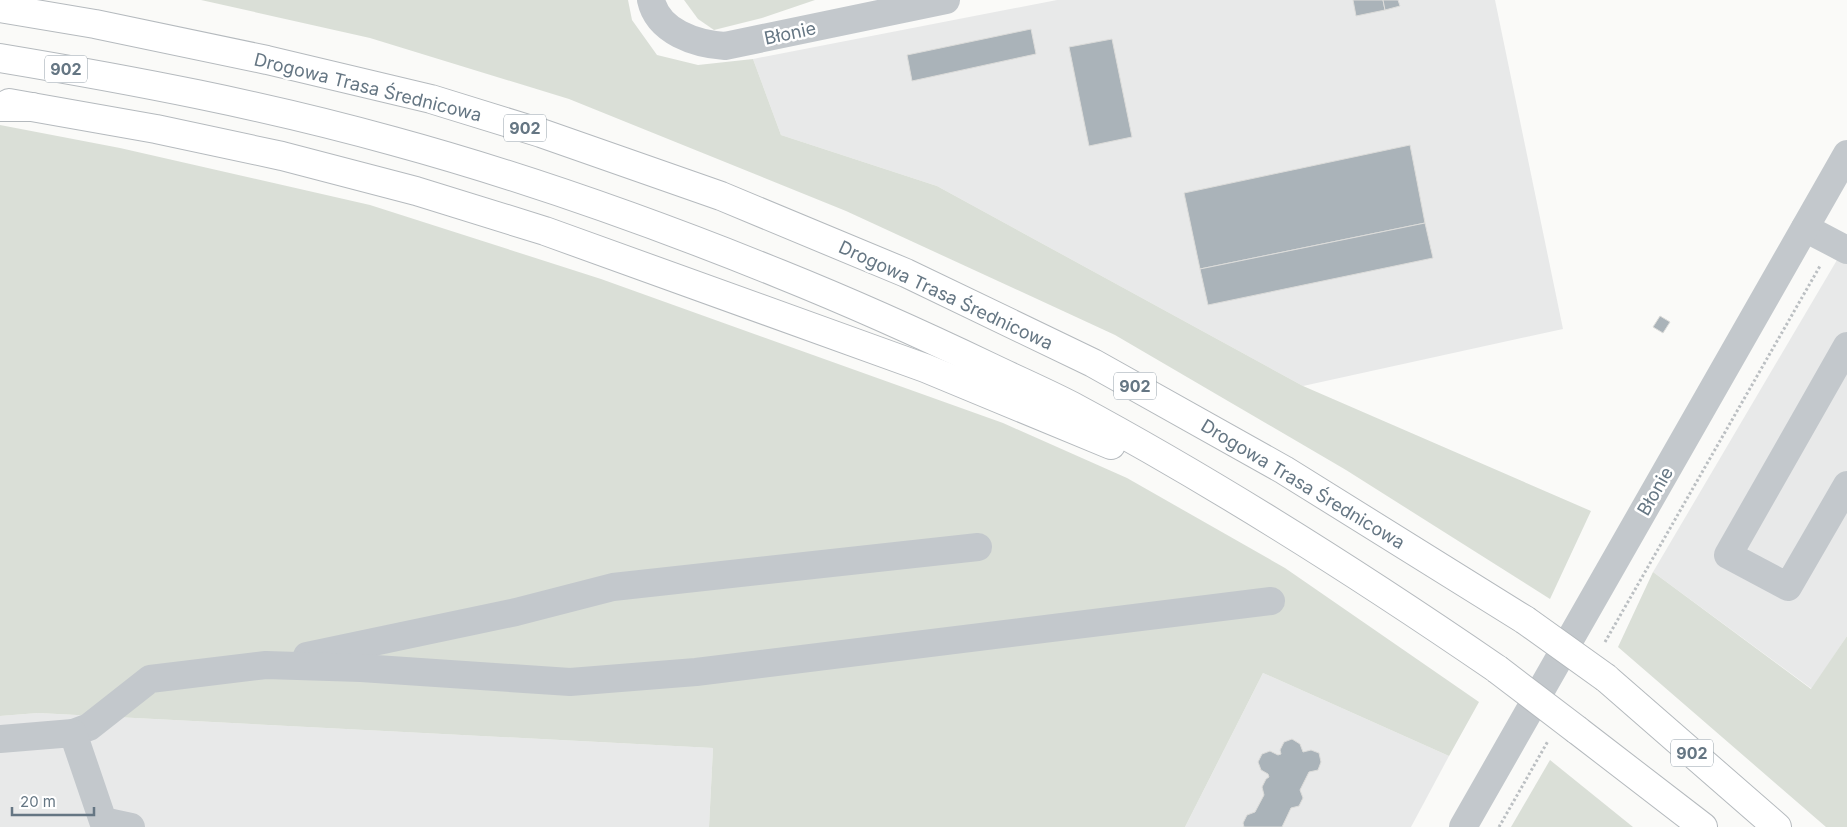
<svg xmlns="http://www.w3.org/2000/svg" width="1847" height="827" font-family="Inter,sans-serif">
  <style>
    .built { fill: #e8e9e9 }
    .green { fill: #dadfd7 }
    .building { fill: #aab3b9; stroke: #dcdcda }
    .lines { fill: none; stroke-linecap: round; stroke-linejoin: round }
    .major-casing { stroke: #b5babe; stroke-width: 30 }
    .highway-casing { stroke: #b4b9bd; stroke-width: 30 }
    .path { stroke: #bbbfc2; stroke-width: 3; stroke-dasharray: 2.5 2.5; stroke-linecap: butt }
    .minor { stroke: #c3c8cc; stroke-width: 28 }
    .major { stroke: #fff; stroke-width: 28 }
    .highway { stroke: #fff; stroke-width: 28 }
    .major-bridge-casing { stroke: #b5babe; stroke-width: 30; stroke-linecap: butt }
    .major-bridge { stroke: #fff; stroke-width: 28 }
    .labels { text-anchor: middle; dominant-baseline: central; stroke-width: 5; stroke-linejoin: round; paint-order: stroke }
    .shield { fill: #fff; stroke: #939fa8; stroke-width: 1 }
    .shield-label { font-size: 16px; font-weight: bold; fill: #657683 }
    .street-label { font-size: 18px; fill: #657683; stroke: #fff }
  </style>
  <rect width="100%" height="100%" fill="#fafaf8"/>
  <g class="built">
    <path d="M1057,0H1495L1563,329L1303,386L937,186L781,135L753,59Z"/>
    <path d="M1847,243V636L1812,689L1653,572Z"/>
    <path d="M1263,673L1449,756L1411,827H1185Z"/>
    <path d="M38,713L713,748L709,827H0V716Z"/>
  </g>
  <g class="green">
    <path d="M201,0H628L632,20L657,55L698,65L753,59L781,135L937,186L1303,386L1591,511L1550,599L1346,470L1115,335L846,211L569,99L370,38Z"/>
    <path d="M684,0H815L762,18L714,30L698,19Z"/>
    <path d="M0,125L120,148L370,205L601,279L1003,423L1127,478L1285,568L1479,702L1449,756L1263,673L1185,827H709L713,748L38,713L0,716Z"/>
    <path d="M1653,572L1811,689L1847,636V827H1826L1618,647Z"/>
    <path d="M1550,760L1633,827H1511Z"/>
  </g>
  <g class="building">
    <path d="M1353,0H1383L1385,10L1356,16Z"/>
    <path d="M1383,0H1398L1400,6L1385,10Z"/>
    <path d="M1031,29L1036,54L912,81L907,55Z"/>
    <path d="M1112,39L1132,137L1089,146L1069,47Z"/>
    <path d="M1410,145L1425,223L1200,269L1184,193Z"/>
    <path d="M1425,223L1433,258L1208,305L1200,269Z"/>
    <path d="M1660,316L1670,322L1663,333L1653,327Z"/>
    <path d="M1292,739L1300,744L1303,752L1311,750L1319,753L1321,762L1318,770L1309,772L1300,790L1303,798L1299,806L1291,808L1282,827H1244L1243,823L1247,815L1255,812L1264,795L1262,787L1266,779L1269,777L1268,774L1261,770L1258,762L1262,754L1270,751L1278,755L1281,754L1280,750L1284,742Z"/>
  </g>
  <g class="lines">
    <defs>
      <g id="major">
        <path d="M0,8L95,24L267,60L431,99L541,133L721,196L906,273L1093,363L1284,470L1525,620"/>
        <path d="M0,58C132,80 264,105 393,141C525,177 654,223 780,274C852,303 921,334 990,367C1017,380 1045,392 1072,406C1219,485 1360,575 1497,669"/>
        <path d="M9,103L156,129L282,156L416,191L545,231L925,368L1111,445"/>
        <path d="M1606,678L1777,827"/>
        <path d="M1577,730L1703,827"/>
      </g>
      <path id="highway" d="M0,107H32"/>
    </defs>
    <use href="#major" class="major-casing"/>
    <use href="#highway" class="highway-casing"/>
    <g class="path">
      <path d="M1605,642L1820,266"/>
      <path d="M1499,827L1548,741"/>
    </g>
    <g class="minor">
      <path d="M651,0C658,32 696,44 725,46L946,0"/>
      <path d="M1805,228L1847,250"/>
      <path d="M1847,346L1728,555L1788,587L1847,485"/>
      <path d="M307,656L516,612L613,587L978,547"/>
      <path d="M73,733L89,727L150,679L266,665L361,668L570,682L696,672L1271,601"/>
      <path d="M0,739L73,733L103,821L131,827"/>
      <path d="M1463,827L1847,154"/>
    </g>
    <use href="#major" class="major"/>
    <use href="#highway" class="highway"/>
    <defs>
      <g id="major-bridge">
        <path d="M1525,620L1606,678"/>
        <path d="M1497,669L1577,730"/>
      </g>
    </defs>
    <use href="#major-bridge" class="major-bridge-casing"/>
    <use href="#major-bridge" class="major-bridge"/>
  </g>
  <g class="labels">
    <g class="shield">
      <rect x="45" y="55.5" width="42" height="27" rx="4"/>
      <rect x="504" y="114.5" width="42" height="27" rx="4"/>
      <rect x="1114" y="372.5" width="42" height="27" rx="4"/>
      <rect x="1671" y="739.5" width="42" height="27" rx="4"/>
    </g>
    <g class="shield-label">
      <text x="66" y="69">902</text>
      <text x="525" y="128">902</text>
      <text x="1135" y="386">902</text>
      <text x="1692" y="753">902</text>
    </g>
    <g class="street-label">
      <text transform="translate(790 33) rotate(-12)">Błonie</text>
      <text transform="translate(368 87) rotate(14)">Drogowa Trasa Średnicowa</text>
      <text transform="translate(946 295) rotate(25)">Drogowa Trasa Średnicowa</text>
      <text transform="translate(1303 484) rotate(31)">Drogowa Trasa Średnicowa</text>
      <text transform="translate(1655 491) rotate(-60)">Błonie</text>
    </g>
  </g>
  <path d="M12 807v8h82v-8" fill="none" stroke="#657683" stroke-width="2.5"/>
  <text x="20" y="807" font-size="15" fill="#657683" stroke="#ffffff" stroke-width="4" paint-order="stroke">20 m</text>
</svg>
